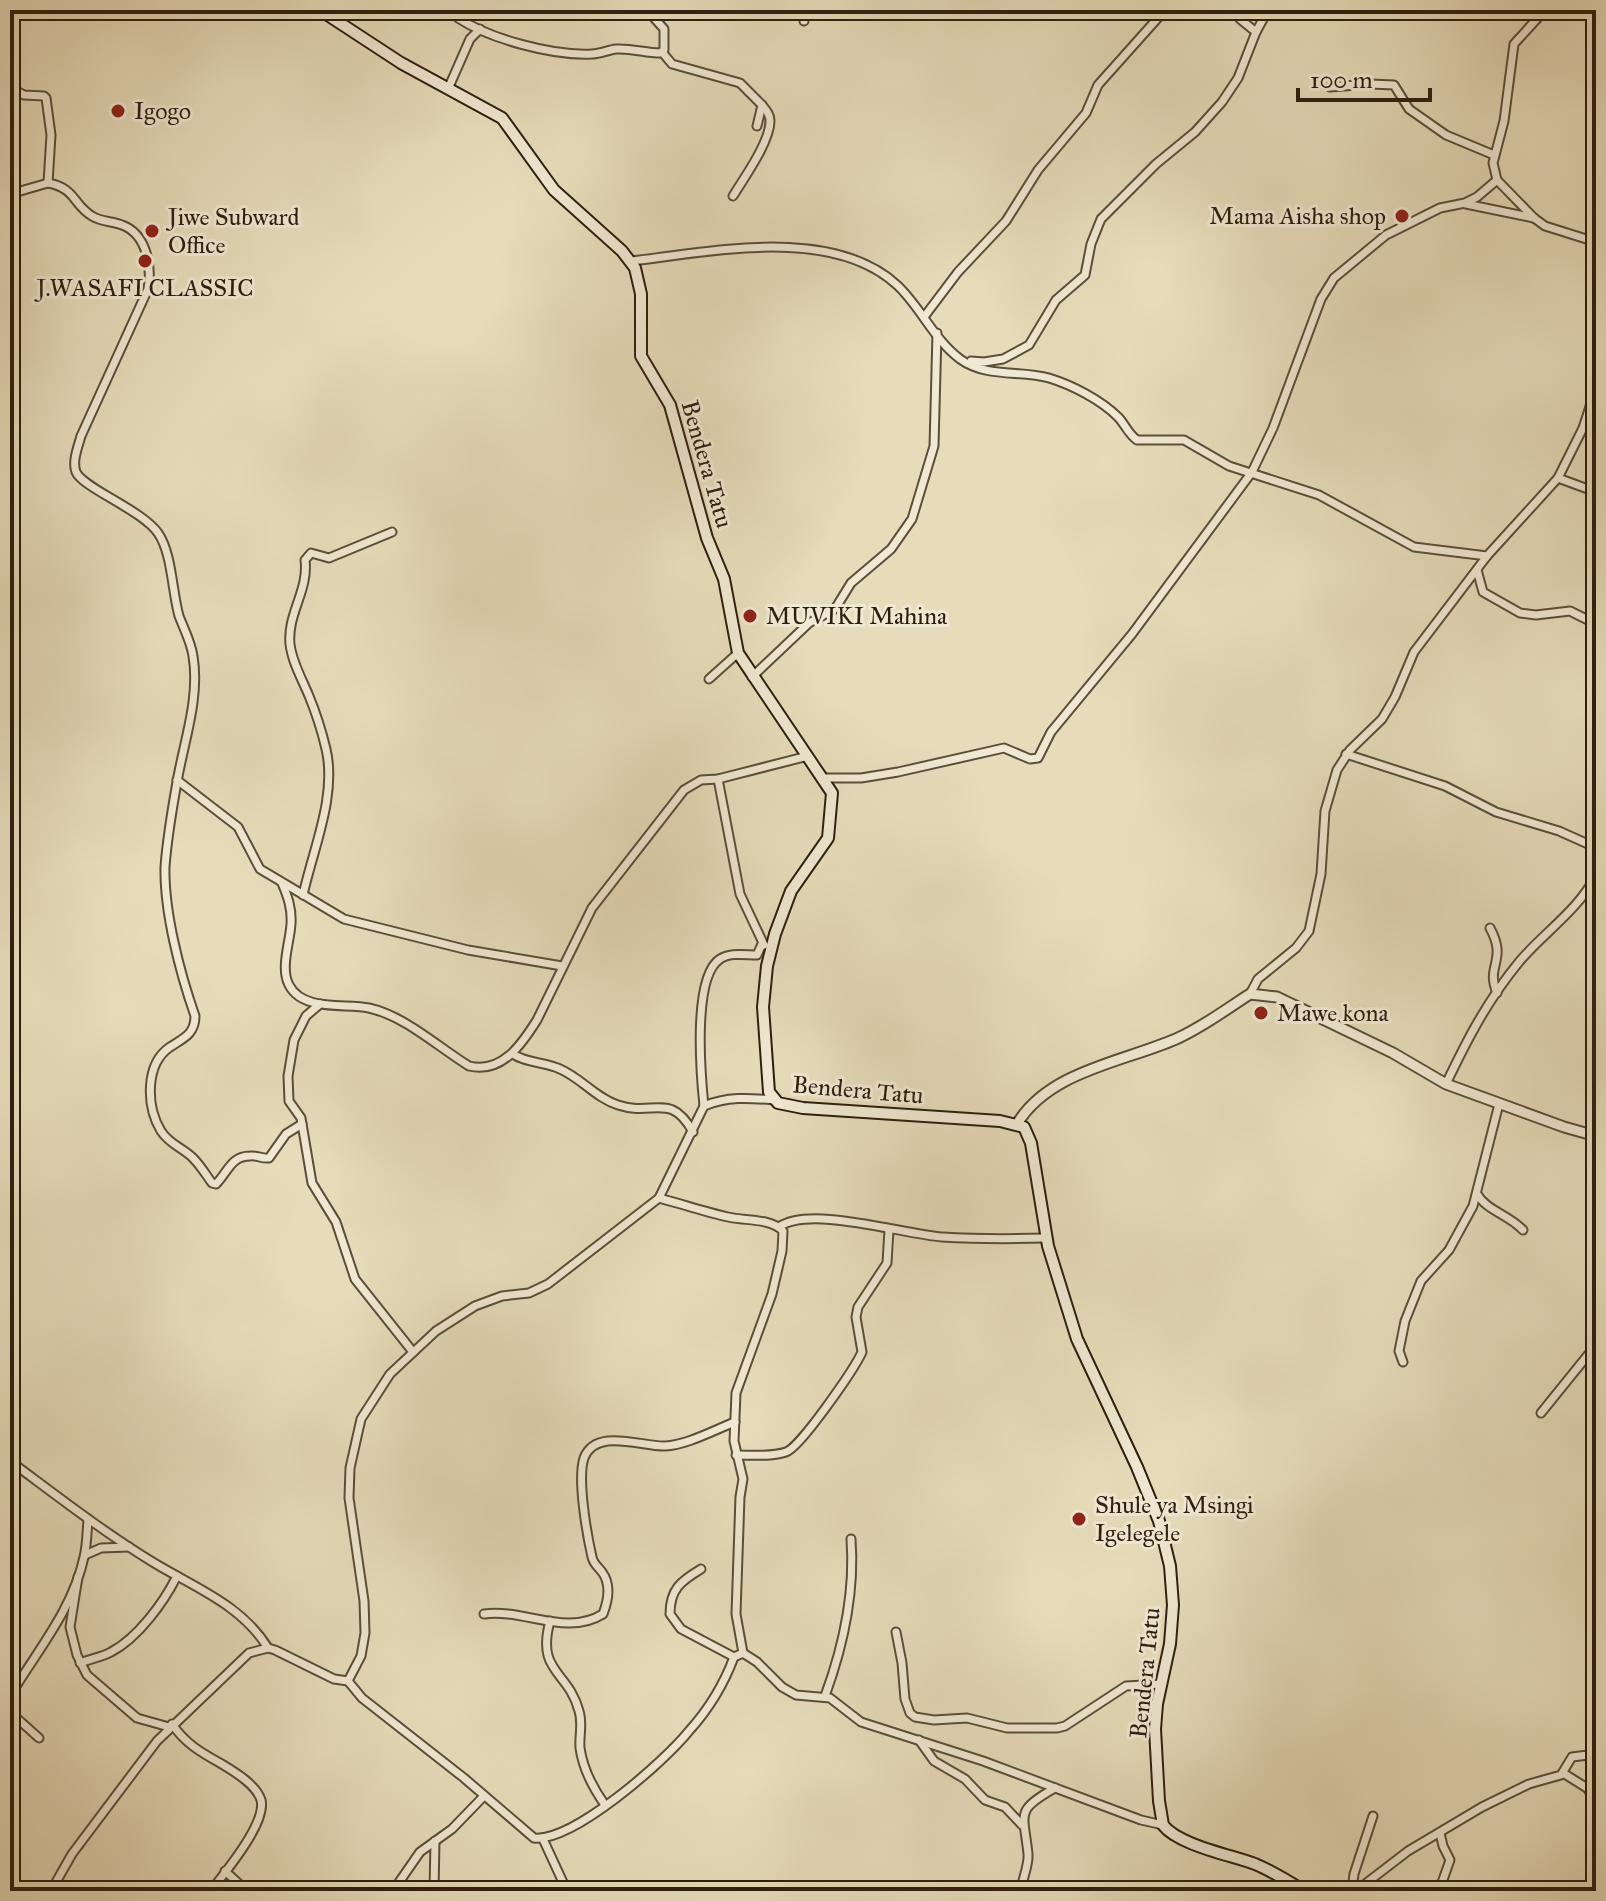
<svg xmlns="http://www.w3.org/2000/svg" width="1606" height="1901" font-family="'IM FELL Great Primer',serif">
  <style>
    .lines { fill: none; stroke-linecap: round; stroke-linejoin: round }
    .minor-casing { stroke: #5c4e3a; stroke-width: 11 }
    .tertiary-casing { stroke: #5c4e3a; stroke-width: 13 }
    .secondary-casing { stroke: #2e1e0f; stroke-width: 14 }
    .minor { stroke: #efe8d2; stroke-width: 7 }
    .tertiary { stroke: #efe8d2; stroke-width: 9 }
    .secondary { stroke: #efe8d2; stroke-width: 10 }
    .poi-dot { fill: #8f2418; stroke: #efe8d2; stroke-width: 3 }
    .labels { text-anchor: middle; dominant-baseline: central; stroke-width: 6; stroke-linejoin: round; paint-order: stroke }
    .poi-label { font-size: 24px; fill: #2e1e0f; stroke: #efe8d2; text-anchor: start }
    .street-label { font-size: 24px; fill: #2e1e0f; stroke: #efe8d2 }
  </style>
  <rect width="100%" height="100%" fill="#e6dcba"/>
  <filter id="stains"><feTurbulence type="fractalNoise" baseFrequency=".0025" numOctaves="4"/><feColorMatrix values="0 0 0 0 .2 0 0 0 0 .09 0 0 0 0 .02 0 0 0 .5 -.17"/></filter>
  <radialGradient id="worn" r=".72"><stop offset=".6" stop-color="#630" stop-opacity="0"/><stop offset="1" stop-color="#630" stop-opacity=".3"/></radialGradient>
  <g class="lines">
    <defs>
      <g id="minor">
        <path d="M456,10L458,18C490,39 553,56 592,54C600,54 608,50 616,49C631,48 646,53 660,53L664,50V29L647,10"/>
        <path d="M803,10L804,21"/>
        <path d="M1545,10L1514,44L1504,121L1493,163L1497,180L1534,218L1545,226L1596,242"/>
        <path d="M1256,32L1268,10"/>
        <path d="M662,52L672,64L740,83L762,105L757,126"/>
        <path d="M1330,87L1370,84L1394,85L1409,109L1446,135L1494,155"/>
        <path d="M10,88L24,95L44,96L46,98L51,135L48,183C76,188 73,205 92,216C101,222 112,221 122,225C147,234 152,267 148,289L81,436C78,447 72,461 76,472C83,488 142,510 158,533C172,553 172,591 179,616C184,629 191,642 193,656C200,698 184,741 177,782C172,810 167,839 165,867C164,912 180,973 195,1016C195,1034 184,1038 170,1047C145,1064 146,1106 161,1131C169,1144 183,1148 193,1158C201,1166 206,1175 212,1183L216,1184C228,1172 231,1156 250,1156C257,1155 262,1159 269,1158L286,1134L302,1124"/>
        <path d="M448,89L470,39L480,29"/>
        <path d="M10,194L48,183"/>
        <path d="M733,196C744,178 770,142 770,121C770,114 766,110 762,105"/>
        <path d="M1466,204L1534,218"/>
        <path d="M631,261C710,252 832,225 897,285C920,306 934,340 960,359C986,378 1020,370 1049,378C1072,385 1101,400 1118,417C1125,424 1128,434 1137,440H1184L1229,466L1319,495L1414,547L1487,556"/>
        <path d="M924,317L958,272L1006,221L1038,170L1086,113L1098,85L1165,10"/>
        <path d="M971,361L984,362L1003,359L1029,345L1056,300L1085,275L1091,244L1101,219L1156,164L1195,132L1222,102L1238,78L1256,32L1240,19"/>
        <path d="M1558,478L1596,492"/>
        <path d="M1477,570L1483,592L1520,613L1536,615L1570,611L1596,624"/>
        <path d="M752,677L809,623L835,609L851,583L891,549L912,519L934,446L937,333"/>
        <path d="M709,679L738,653"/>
        <path d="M1346,754L1445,786L1496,812L1559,831L1588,844L1596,851"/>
        <path d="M823,778H861L898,772L1004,748L1030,759L1038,758L1051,732L1132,634L1252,472L1273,428L1321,299L1334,278L1386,235L1440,208L1465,203L1477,197L1497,180"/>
        <path d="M718,779L740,894L764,945"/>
        <path d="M177,780L238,827L260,869L344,919L468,950L562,966"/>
        <path d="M282,883C288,897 292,909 291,924C290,942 280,968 289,985C303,1012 345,1003 369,1008C405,1016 438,1047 469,1066C502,1074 522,1044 537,1020L592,908L684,790L701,780L718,779L808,756"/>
        <path d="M303,895C313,849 337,796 326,749C322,732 316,713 309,696C302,679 292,662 290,644C287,614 309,590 305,560L311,553L329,558L392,532"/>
        <path d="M1490,928C1508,961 1485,965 1497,993"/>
        <path d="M1250,994L1258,979L1296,948L1309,931L1321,874L1325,811L1337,770L1350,750L1382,719L1395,697L1414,652L1487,556L1558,478L1583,428L1596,388"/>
        <path d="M320,1004L306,1016L294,1040L288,1076L289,1101L301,1118L312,1183L336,1222L355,1279L413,1352"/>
        <path d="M513,1054C525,1063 546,1062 560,1069C581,1078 596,1098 618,1105C654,1117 670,1091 693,1132"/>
        <path d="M1446,1084C1467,1040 1487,1001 1519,962C1543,933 1579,910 1596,875"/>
        <path d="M704,1106C701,1077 692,977 720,959C730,952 745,955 757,955L762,944"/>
        <path d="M1477,1194C1487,1211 1508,1214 1523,1230"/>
        <path d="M659,1198C682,1204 705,1212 728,1217C745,1221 771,1218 783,1231L782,1251L772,1294L736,1393L734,1441L743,1479L740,1497L736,1614L743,1653"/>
        <path d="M779,1227C810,1205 902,1234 942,1237C976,1239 1011,1239 1046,1238"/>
        <path d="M1403,1362L1399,1351L1405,1321L1421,1281L1449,1250L1473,1206L1499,1104"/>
        <path d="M1541,1413L1596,1345"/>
        <path d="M736,1455C752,1455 771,1457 786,1452C800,1448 855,1368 862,1352L856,1317L858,1307L887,1263L889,1230"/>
        <path d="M10,1461C56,1495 102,1531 151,1561C193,1587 241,1604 268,1648"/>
        <path d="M85,1555L101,1548L129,1547"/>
        <path d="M701,1569C681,1581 670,1589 670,1614L681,1629L734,1657"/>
        <path d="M78,1577L70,1627L77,1655L87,1675L137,1718L169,1727"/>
        <path d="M484,1614C523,1608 566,1637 603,1614C608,1601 611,1584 602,1572C598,1567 593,1563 592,1557C587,1535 577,1479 584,1458C596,1427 642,1447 665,1446C687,1445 714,1430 735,1422"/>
        <path d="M550,1621C536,1673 568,1670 579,1711C583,1724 579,1735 580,1748C583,1770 593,1788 605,1805"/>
        <path d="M896,1632L902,1663L905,1699L910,1713L915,1717L934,1720L967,1718L1007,1728H1057L1065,1726L1126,1686L1161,1684"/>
        <path d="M80,1663C90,1659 102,1657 111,1652C138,1638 164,1602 177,1576"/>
        <path d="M348,1681L362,1698L464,1778L534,1838C573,1842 664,1762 689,1731C708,1710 724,1684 734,1657L743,1653L757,1662L782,1687L796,1695L830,1698L861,1722L983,1761L1141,1820L1163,1825"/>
        <path d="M10,1696C37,1651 73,1609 84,1557C87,1545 87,1531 88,1519"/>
        <path d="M825,1696C843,1647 855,1592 851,1539"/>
        <path d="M10,1712L39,1738"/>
        <path d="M172,1724C185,1743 200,1752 220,1763C233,1771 256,1784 261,1800C267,1823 225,1872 211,1891"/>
        <path d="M919,1740L934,1761L965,1779L985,1800L1005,1807L1022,1825"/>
        <path d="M1563,1773L1587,1788L1596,1801"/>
        <path d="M543,1839L567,1891"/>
        <path d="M225,1871L247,1891"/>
        <path d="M51,1891L72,1854L157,1741L249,1653L268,1648L275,1650L334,1679L348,1681L361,1656L365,1633L364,1601L349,1498L350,1468L361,1419L390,1374L436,1331L475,1306L502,1296L529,1293L548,1284L659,1198L704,1106C728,1096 749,1098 774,1100"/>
        <path d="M393,1891L420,1852L452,1829L483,1797"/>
        <path d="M434,1891L435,1841"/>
        <path d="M1021,1891C1022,1879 1029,1866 1028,1854C1024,1813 1014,1811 1055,1788"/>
        <path d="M1352,1891L1354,1874L1373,1816"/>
        <path d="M1356,1891L1408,1851L1482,1807L1529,1784L1561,1775L1572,1757L1596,1754"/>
        <path d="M1439,1891L1450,1860L1443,1846L1440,1833"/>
      </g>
      <path id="tertiary" d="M1017,1124C1049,1071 1123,1062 1176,1039C1203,1027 1225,1010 1250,994L1277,997L1393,1053L1446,1084L1564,1127L1596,1136"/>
      <path id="secondary" d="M320,10L401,63L502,118L554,190L622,251L635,268L641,294V356L670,405L707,538L724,579L738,653L832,793L828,838L791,891L775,934L767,966L763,1007L769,1092L778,1103L803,1108L1000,1121L1024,1127L1031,1143L1048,1246L1077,1339L1137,1467L1159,1521L1170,1566L1173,1605L1170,1644L1157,1704L1155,1729L1159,1801L1163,1825C1178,1845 1231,1855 1255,1864C1272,1871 1288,1881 1304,1891"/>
    </defs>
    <use href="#minor" class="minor-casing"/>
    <use href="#tertiary" class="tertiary-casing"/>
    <use href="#secondary" class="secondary-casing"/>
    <use href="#minor" class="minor"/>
    <use href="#tertiary" class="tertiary"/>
    <use href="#secondary" class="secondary"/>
  </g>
  <g class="poi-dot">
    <circle cx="118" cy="111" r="8"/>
    <circle cx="1402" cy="216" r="8"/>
    <circle cx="152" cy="231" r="8"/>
    <circle cx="145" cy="261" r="8"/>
    <circle cx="750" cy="616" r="8"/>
    <circle cx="1261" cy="1013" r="8"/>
    <circle cx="1079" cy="1519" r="8"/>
  </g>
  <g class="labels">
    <g class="poi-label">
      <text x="134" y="111">Igogo</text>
      <text x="1386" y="216" text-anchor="end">Mama Aisha shop</text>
      <text x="168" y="217">Jiwe Subward<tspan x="168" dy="28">Office</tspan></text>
      <text x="145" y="288" text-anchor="middle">J.WASAFI CLASSIC</text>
      <text x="766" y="616">MUVIKI Mahina</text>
      <text x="1277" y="1013">Mawe kona</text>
      <text x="1095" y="1505">Shule ya Msingi<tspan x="1095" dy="28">Igelegele</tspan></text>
    </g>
    <g class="street-label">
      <text transform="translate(707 464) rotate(74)">Bendera Tatu</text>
      <text transform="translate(858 1090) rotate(5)">Bendera Tatu</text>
      <text transform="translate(1145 1673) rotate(-84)">Bendera Tatu</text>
    </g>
  </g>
  <rect width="1606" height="1901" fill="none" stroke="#e6dcba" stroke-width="40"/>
  <rect x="12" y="12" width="1582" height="1877" fill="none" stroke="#2e1e0f" stroke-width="4"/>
  <rect x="20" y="20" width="1566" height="1861" fill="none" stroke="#2e1e0f" stroke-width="2"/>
  <path d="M1298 88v12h132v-12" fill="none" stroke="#2e1e0f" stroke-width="4"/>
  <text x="1310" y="88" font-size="24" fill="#2e1e0f" stroke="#efe8d2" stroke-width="6" paint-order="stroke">100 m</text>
  <rect width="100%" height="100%" filter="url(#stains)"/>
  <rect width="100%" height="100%" fill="url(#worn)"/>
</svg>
